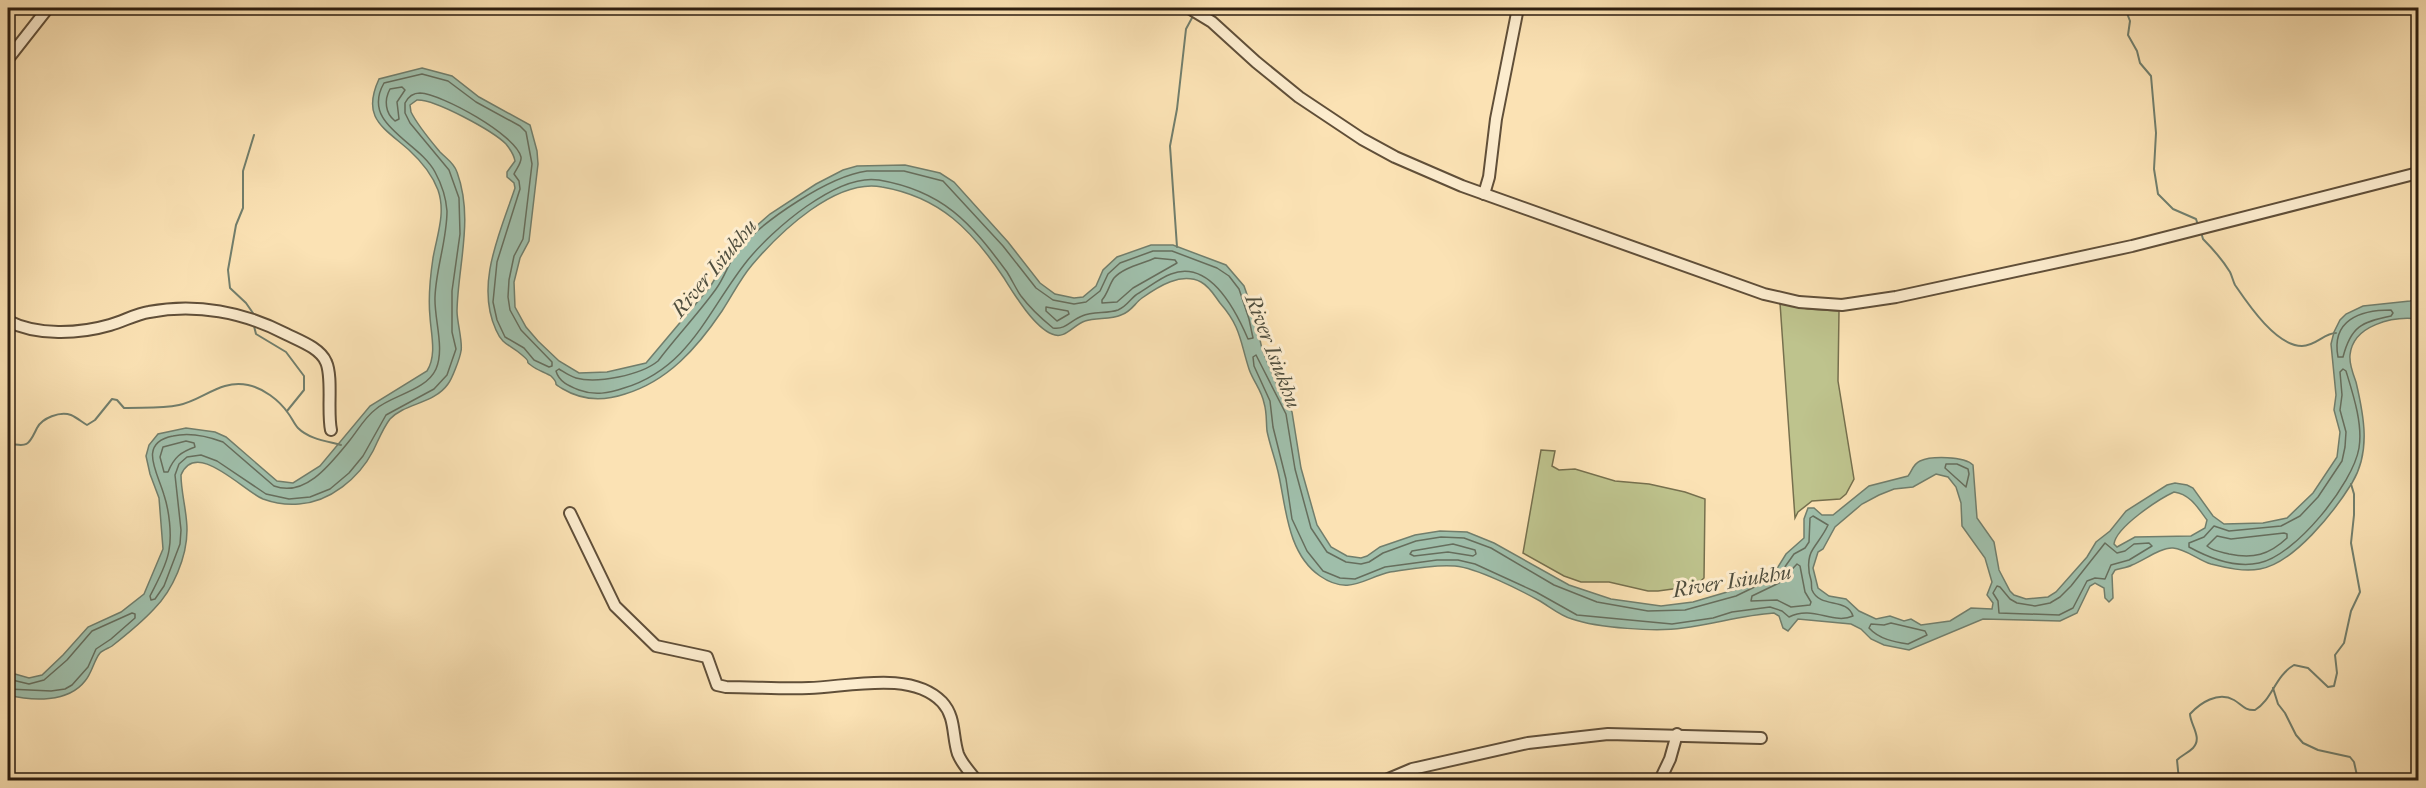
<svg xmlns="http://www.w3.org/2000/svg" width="2426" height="788" font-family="'IM FELL French Canon',serif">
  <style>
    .green { fill: #bec38d; stroke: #76704e; stroke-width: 1.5 }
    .water { fill: #9fbeaa; stroke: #717e6c; stroke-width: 1.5; fill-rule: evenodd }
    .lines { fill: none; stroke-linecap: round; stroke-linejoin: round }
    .shore { stroke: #666e5d; stroke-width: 1.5 }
    .stream { stroke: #717e6c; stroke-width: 2 }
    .minor-casing { stroke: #604f39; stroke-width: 14 }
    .minor { stroke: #fcecce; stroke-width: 10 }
    .labels { text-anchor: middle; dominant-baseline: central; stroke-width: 6; stroke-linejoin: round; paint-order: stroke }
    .water-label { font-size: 21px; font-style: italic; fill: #4f4e3e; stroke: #fcecce }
  </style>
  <rect width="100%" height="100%" fill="#fbe2b4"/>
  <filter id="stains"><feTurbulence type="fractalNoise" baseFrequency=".00333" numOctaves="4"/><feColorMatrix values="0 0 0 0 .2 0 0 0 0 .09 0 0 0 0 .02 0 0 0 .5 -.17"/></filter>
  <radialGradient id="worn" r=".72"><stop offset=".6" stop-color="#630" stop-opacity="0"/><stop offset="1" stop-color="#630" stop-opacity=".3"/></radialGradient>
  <g class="green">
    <path d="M1780,303L1808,309L1839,311L1838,381L1854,479L1846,494L1840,499L1812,501L1798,512L1795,518Z"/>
    <path d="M1541,450L1555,451L1552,466L1559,470L1575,469L1615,481L1649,484L1685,492L1705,499L1704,578L1695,586L1658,591H1648L1609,582H1581L1564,576L1523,553Z"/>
  </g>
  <path class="water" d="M422,68L452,76L479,97L530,125L537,151L538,164L529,241L520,258L514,282L515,307L526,327L538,341L559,361L579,373L607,372L646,363L710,287L735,245L770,214L816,184L843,170L857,166L905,165L940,173L954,182L1008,242L1040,283L1055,294L1074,298L1083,297L1096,286L1103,270L1117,257L1151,245H1173L1226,265L1244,286L1255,317L1262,349L1277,385L1292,412L1301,468L1317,525L1331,547L1347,556L1361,558L1367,556L1380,547L1415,535L1440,531L1467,532L1494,543L1569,585L1611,599L1661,606L1693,602L1734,590L1765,577L1778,567L1786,554L1804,538V519L1808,508H1814L1822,515H1833L1869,486L1908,476C1912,471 1913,464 1920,461C1931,456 1964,456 1973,465L1977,518L1994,542L1999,570L2010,591L2014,595L2026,599L2048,597L2056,592L2087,557L2096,542L2110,531L2126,511L2167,485L2175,483L2187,485L2193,488L2213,516L2224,524L2263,523L2287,518L2313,493L2337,457L2340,432L2334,410L2336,395L2331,344L2334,332L2340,320L2346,314L2363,306L2410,301L2418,299V319C2393,316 2353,325 2350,355C2349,364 2353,374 2356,382C2364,416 2371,452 2352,483C2334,512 2294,563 2260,569C2244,572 2227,568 2211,564C2198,560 2186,549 2173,548C2161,547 2143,561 2132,565C2127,568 2120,568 2115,570L2112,575L2113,598L2109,602L2105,598L2104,588L2095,583L2090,586L2077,613L2060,621L1983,619L1909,650L1884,645L1871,639L1861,629L1851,624L1798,619L1788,631L1783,628L1779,616L1774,613C1743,615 1714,624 1683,628C1656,632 1598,628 1572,619C1561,616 1550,607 1540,601C1520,590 1477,568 1455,566C1435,564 1410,569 1390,572C1364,578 1349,596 1320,576C1288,554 1286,509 1279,476C1276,461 1270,446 1267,431C1266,422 1267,412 1264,403C1262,391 1253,381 1249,369C1240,341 1241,327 1220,303C1214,295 1210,287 1201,282C1181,272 1159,286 1142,298C1135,303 1131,312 1121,315C1110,320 1096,317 1085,321C1073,325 1065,340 1052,334C1034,327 1014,294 1004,278C972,230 940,197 882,187C836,178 780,232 752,265C740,279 732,296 722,311C697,348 668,381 625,394C604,401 583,401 563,389C549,381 562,387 551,376C548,374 538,370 535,368C520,358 535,366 522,355C510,344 503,346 496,330C475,284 500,233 515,188L514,183L507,177V172L515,161C514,155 510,149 506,144C493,131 435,99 417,100L410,105L411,112C418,126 430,140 440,152C447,159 454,163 457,172C474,219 458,264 457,311C457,322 463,343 461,351C460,358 452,379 448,384C434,404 405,403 390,419C383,428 378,441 373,451C359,478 330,502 299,504C287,505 274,503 263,499C242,490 196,439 181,475C181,493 187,511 187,530C187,557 173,590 154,609C142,622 126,635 112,646C109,648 103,650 100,653C94,660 92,673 85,681C68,703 32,701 8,695V672L29,678L42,675L63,655L88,627L121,612L144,594L163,549L159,498L150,474L146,456L149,445L158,434L186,428L215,432L226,437L277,481L293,483L320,466L370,406L427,371C437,355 431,334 430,317C428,297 430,278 433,258C437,235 446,213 438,190C432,174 421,161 409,150C383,127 361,118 379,79ZM1936,474L1948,477L1956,487L1961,503L1962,526L1985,558L1992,582L1987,595L1993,603L1992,609L1971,608L1950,621L1921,625L1911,619L1904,621L1890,616L1876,619L1859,611L1846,599L1829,596L1818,588L1813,568L1818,552L1823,549L1835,527L1862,504L1879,495L1894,489L1913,487ZM2174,492C2190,494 2198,508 2207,520L2205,528L2191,536L2135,537L2117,547L2114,544C2116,527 2159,499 2174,492Z"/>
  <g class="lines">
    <g class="shore">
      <path d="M422,74L448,81L476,102L520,126L526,132L532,164L523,239L514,256L509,280L508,297L510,310L521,330L552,362V366L549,367L534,360L524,348L505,337L497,320L493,302L497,262L520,189L519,181L514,174C516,169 522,163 521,157C516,135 442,94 420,93C413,93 408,97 405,103V113L410,123L449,170L459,198L460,234L452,291V332L456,349L447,375L434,389L386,415L363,456L349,473L330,489L310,497L289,499L266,494L217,461L201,455L187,457L179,464L175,475L181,530L180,544L164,586L155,599L151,600L150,596C157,582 167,565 169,550C172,534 169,510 164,495C158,473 137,443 173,436C190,432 207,436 223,442L274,486C306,498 332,462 350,440C358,430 365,417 376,409C392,395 426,391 436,369C445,348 434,319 435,297C436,268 447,240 447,211C446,197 442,185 435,172C419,141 360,125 384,83Z"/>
      <path d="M402,87L405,90L397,102L399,119L395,121C385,113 384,100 390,89Z"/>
      <path d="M867,171H904L943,181L1003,246L1036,288L1053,300L1074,304L1086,302L1100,291L1108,274L1120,263L1153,251H1172L1217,268L1229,276L1239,289L1249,319L1253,338L1248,339C1236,311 1210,259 1171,274C1160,278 1149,287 1139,293C1131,297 1128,306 1118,310C1107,314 1093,311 1082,316C1071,320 1066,330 1053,328C1042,319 1030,308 1021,296C1016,289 1012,280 1007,272C970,222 943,191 879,180C837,173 772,230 747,261C708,310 690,368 624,388C609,393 595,396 579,390C569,386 559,382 556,371L559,369C564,372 569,376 576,378C597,384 641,375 658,361C676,337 698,314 716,289C725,277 729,261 739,249C764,220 829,176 867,171Z"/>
      <path d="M1155,258L1175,260L1177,263L1133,288L1117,302L1102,303V300C1108,293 1109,285 1114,278C1124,267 1142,264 1155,258Z"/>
      <path d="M1046,307L1068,311L1069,314L1057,321L1046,311Z"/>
      <path d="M2391,310L2393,313L2391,316C2362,322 2351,326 2343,357H2338C2331,320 2360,310 2391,310Z"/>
      <path d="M1256,355L1286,414L1295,469L1311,528L1327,552L1346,562L1361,564L1369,562L1383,553L1416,541L1441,537L1464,538L1491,548L1554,585L1597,602L1648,611L1685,610L1736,596L1775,577L1782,571L1794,554L1805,548L1809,542L1810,518L1813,516L1828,525C1824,534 1818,541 1813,549C1807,558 1808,571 1811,580C1812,583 1811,587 1812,590C1820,609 1847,597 1853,616C1833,625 1813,605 1789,617L1782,611L1770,607L1732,612L1713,618L1672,624L1577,615L1536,592L1475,564L1458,560H1437L1385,567L1355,579L1340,578L1323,571L1307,551L1292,519L1286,479L1273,427L1270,401L1254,366L1253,357Z"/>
      <path d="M2343,369L2346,371C2353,394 2363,424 2359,448C2353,484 2295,556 2259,563C2236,568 2209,558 2189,547V543L2204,537L2214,526L2229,531L2281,526L2300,516L2318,497L2342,461L2345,447L2346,432L2340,410L2342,395L2340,372Z"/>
      <path d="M186,441L194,443L195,447C181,452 174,457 168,472H164L160,457L163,447Z"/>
      <path d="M1957,464L1968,469L1969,474L1966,487L1945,468L1946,464Z"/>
      <path d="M2284,533L2287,534V538C2269,555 2253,559 2229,554C2221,552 2213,551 2207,546L2217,536L2231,539Z"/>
      <path d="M2105,543L2117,553L2125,551L2134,544L2149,543L2152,546L2129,560L2111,565L2105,579L2095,578L2087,581L2073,608L2059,615L1999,613L1998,601L1993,593L1997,586L2000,587L2010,599L2017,603L2035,606L2050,603L2060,597L2071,586Z"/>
      <path d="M1453,544L1475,550L1476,554L1473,556L1448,552L1414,556L1410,554L1412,551Z"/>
      <path d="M1797,564L1800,566L1805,592L1811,602L1810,605L1791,607L1777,600L1751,601L1752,596L1779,583Z"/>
      <path d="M1891,623L1925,631L1927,635L1908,644C1894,642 1879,639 1869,628L1871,624L1884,625Z"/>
      <path d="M8,679L29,684L44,680L67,660L92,631L132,613L135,614V618L111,639L96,649L88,667L72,685L65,689L51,691L8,689"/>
    </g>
    <g class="stream">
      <path d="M2125,8L2130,21L2128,35L2137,51L2140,63L2151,76L2156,133L2154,169L2158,194L2173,209L2196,219L2198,225"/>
      <path d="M254,135L243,171V208L236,225L228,270L230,288L246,303L255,316"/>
      <path d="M2201,232L2203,239C2213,249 2222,259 2230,272C2232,276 2233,281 2235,285C2248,304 2276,346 2302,346C2316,346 2324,333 2336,333"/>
      <path d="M1177,247L1170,146L1177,109L1186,29L1193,16"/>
      <path d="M254,326L256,334L286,352L304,376V390L287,411"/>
      <path d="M8,443C29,448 29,444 37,428C42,418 60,411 71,415C76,417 82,422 87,425L95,420L112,399L117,400L124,408C142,407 160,409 179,405C203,400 221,379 248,385C263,388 279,400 288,413C292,418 294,424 298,428C309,439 326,441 341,445"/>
      <path d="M2273,688L2278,704L2285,713L2296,735L2303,743L2318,750L2350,757L2354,762L2358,780"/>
      <path d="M2179,780L2177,760C2182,755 2188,753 2193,748C2203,738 2190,724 2190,714C2200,703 2218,691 2234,700C2241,704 2245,711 2255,710C2272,700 2275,676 2294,665L2308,668L2328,687L2334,686L2337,673L2335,655L2344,643L2351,611L2360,592L2351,543L2354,515V494L2351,484"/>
    </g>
    <defs>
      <g id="minor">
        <path d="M1189,8L1212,22L1256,62L1299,97L1362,139L1395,157L1462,186L1764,294L1799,302L1842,305L1896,297L2132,246L2418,173"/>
        <path d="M8,59L48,8"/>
        <path d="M1484,194L1489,177L1496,119L1518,8"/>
        <path d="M8,321C37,336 79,334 110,325C124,321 136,314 149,312C196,303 244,312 286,334C300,341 320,348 326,362C333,377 327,411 331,430"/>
        <path d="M570,513L615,606L656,646L707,657L717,685L726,687C753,687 781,689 809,688C848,687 911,670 942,702C956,717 952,736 958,754C962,764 970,772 976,780"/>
        <path d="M1386,780L1412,769L1528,743L1608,734L1761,738"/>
        <path d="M1660,780L1670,759L1677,734"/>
      </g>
    </defs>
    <use href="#minor" class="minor-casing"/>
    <use href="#minor" class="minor"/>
  </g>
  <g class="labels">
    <g class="water-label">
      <text transform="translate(714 268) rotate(-50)">River Isiukhu</text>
      <text transform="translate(1273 351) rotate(69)">River Isiukhu</text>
      <text transform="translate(1732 581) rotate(-9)">River Isiukhu</text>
    </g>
  </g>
  <rect width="2426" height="788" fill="none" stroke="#fbe2b4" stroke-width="30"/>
  <rect x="9" y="9" width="2408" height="770" fill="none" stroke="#2d1e10" stroke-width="3"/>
  <rect x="15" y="15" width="2396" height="758" fill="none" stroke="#2d1e10" stroke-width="1.5"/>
  <rect width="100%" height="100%" filter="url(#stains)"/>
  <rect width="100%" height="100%" fill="url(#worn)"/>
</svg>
